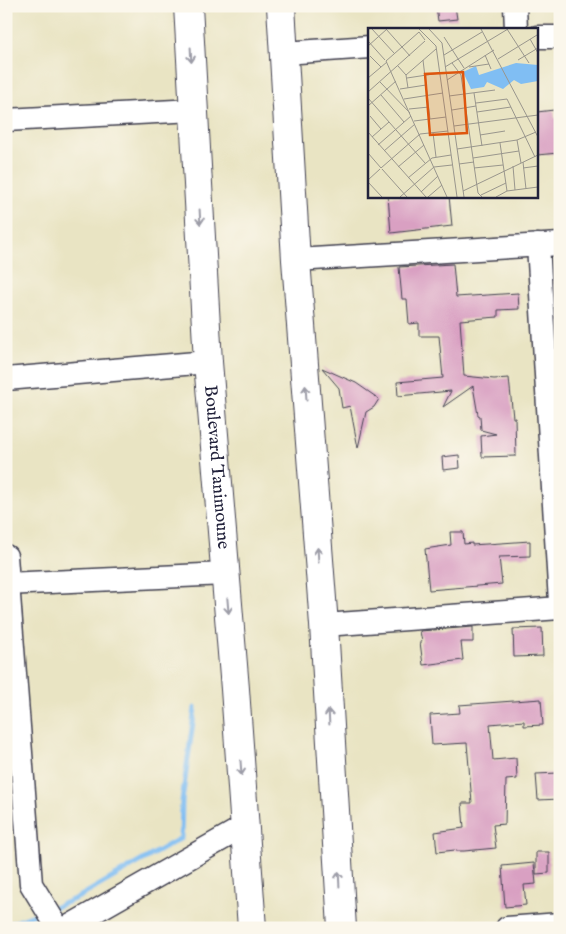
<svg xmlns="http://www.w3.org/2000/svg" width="566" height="934" font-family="'IM FELL English',serif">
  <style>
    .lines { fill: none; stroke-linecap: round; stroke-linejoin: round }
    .stream { stroke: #80bef3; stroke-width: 5 }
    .building { fill: #d9a0c2 }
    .minor-casing { stroke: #403f4f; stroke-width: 25 }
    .major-casing { stroke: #403f4f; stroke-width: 30 }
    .minor { stroke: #fff; stroke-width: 22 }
    .major { stroke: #fff; stroke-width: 28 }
    .oneway { stroke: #9c9ca7 }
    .labels { text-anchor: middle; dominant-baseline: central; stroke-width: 4; stroke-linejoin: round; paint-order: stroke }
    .street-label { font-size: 18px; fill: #22223b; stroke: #fbf7ec }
    .inset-road { fill: none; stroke: #99968d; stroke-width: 1 }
    .view { fill: #de560e; fill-opacity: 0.15; stroke: #de560e; stroke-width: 2.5 }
    .inset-edge { fill: none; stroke: #22223b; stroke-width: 2.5 }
  </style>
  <rect width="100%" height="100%" fill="#fbf7ec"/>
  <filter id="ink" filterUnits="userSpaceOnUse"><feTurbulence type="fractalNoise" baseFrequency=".02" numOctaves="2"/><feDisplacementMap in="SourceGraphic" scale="10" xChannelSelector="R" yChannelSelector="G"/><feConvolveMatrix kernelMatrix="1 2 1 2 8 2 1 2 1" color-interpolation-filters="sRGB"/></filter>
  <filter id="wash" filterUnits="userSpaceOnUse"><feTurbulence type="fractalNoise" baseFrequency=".0096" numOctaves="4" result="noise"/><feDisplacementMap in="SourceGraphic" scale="20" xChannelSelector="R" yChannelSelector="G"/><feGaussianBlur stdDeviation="1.12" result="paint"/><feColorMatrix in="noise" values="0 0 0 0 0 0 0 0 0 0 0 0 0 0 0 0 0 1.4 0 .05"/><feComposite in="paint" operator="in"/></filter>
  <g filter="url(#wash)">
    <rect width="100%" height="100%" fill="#e9e4c3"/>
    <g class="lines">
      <g class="stream">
        <path d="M53,908L79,897L181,838L182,801L195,708"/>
        <path d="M6,923L10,924L42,912"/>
      </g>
    </g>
    <g id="blocks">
      <g class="building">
        <path d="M436,6H455L457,19L438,21Z"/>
        <path d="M554,110L555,118H560V146L557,147L558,153L537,155V112Z"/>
        <path d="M388,196H449L452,226L391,233Z"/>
        <path d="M453,264L456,297L518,293L519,309L498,310V317L460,320L464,376L494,379L509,378L513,418H515L516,456L482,457L481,436L496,434L481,430L480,416L478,415L473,386L443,407L451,391L398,396L397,382L443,378L439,336H419V323L409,324L407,299H402L399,267Z"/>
        <path d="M322,368L356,383L379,399L374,407L366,412L358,448L350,406L342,408L339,388Z"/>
        <path d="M459,455L460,468L443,470L442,457Z"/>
        <path d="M450,532H463L464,544L472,543V545L530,541V556L499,557L502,584L429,590L425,549L451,545Z"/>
        <path d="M473,627V642H461L463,660L423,665L420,642H422L420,631Z"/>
        <path d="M542,628L543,656L514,657L513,629Z"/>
        <path d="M541,699L543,725L524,726V721L490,724L493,760L516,758L517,779L506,780L505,824L493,825L496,848L464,851H456L455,850L437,852L435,832L464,828L462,803H472L467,743L432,745L430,715L460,713L459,705Z"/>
        <path d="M558,773L560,799L538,800L536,774Z"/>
        <path d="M536,852H549V873L536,874Z"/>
        <path d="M534,863L536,884L524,885L526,905L505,907L502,866Z"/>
      </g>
    </g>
  </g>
  <g filter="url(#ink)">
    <use href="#blocks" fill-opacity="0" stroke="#403f4f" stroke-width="1"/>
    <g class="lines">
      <defs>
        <g id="minor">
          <path d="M515,6L516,29"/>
          <path d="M537,37H560"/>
          <path d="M284,53L370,47"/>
          <path d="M6,120L194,110"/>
          <path d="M538,245L560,602"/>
          <path d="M296,260L560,244"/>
          <path d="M6,379L208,362"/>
          <path d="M6,556L31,884L58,928"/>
          <path d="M6,584L225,574"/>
          <path d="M324,625L560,608"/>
          <path d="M66,928L245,826"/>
          <path d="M507,928L560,924"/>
        </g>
        <g id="major">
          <path id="s1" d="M188,6L208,362L235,689L252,928"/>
          <path d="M281,6L296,260L324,625L342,928"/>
        </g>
      </defs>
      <use href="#minor" class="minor-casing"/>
      <use href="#major" class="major-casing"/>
      <use href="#minor" class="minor"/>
      <use href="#major" class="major"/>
    </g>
    <defs><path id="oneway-shaft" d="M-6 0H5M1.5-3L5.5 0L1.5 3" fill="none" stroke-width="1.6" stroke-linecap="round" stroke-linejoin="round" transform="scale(1.25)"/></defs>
    <g class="oneway">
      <use href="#oneway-shaft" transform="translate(191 55) rotate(87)"/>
      <use href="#oneway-shaft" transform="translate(200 217) rotate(87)"/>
      <use href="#oneway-shaft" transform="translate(306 393) rotate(-94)"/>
      <use href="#oneway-shaft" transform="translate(318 555) rotate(-94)"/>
      <use href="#oneway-shaft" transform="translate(228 606) rotate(85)"/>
      <use href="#oneway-shaft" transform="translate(329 717) rotate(-93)"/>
      <use href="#oneway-shaft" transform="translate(241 768) rotate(86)"/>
      <use href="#oneway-shaft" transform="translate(339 879) rotate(-93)"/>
    </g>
  </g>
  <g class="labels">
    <g class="street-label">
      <text stroke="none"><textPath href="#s1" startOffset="462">Boulevard Tanimoune</textPath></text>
    </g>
  </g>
  <g transform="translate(368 28)">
    <rect width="170" height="170" fill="#e9e4c3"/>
    <path d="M148,35L170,37V53L153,56L146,52L135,61L119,54L116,59L103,61L95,44L108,38L111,47Z" fill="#80bef3"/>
    <path class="inset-road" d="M4,1L26,25M18,1L42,28M51,1L68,18L89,169M61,1L74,15L96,169M113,1L170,109M139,1L161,35M76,9L96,40M162,11L170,25M57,12L51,4L18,33L79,169M0,13L17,32M0,18L19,1M76,27L114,4M117,27L123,41M2,28L13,39M130,31L169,7M55,32L62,91M150,32L170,20M84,35L93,47L110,165L114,169M30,38L38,47L40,60M77,39L140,1M101,39L121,36M38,47L68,21M0,50L19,34M39,50L72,45M79,52L126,22M12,54L42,85M32,61L58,57M0,64L57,13M106,65L114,118M13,67L36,94M81,68L127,62M0,70L57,135M36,71L75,65M108,75L139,71L167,129M0,78L28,53M41,81L61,79M84,82L108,78M109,84L143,79M2,88L13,101M46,93L78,89M86,98L170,87M0,104L58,169M65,105L68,129M52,106L80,103M112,107L137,103M4,109L21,94M149,112L153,135M132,115L139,163M10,117L43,88M89,121L149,112L168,104M16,123L47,96M0,125L13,140M105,130L151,123M155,134L158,161M91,136L106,134M145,138L147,162M30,139L56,117M13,140L52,106M106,140L135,137M155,140L170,138M14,141L39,169M40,150L64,130L83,127M0,152L12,141M0,154L14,169M95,163L170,127M53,164L70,148M113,167L138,155M32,169L66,139L84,137M60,169L74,157M128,169L139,163L170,159"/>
    <path class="view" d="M95,44L99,105L62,107L57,46Z"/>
    <rect width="170" height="170" class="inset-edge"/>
  </g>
  <rect width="566" height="934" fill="none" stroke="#fbf7ec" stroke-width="25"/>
</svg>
